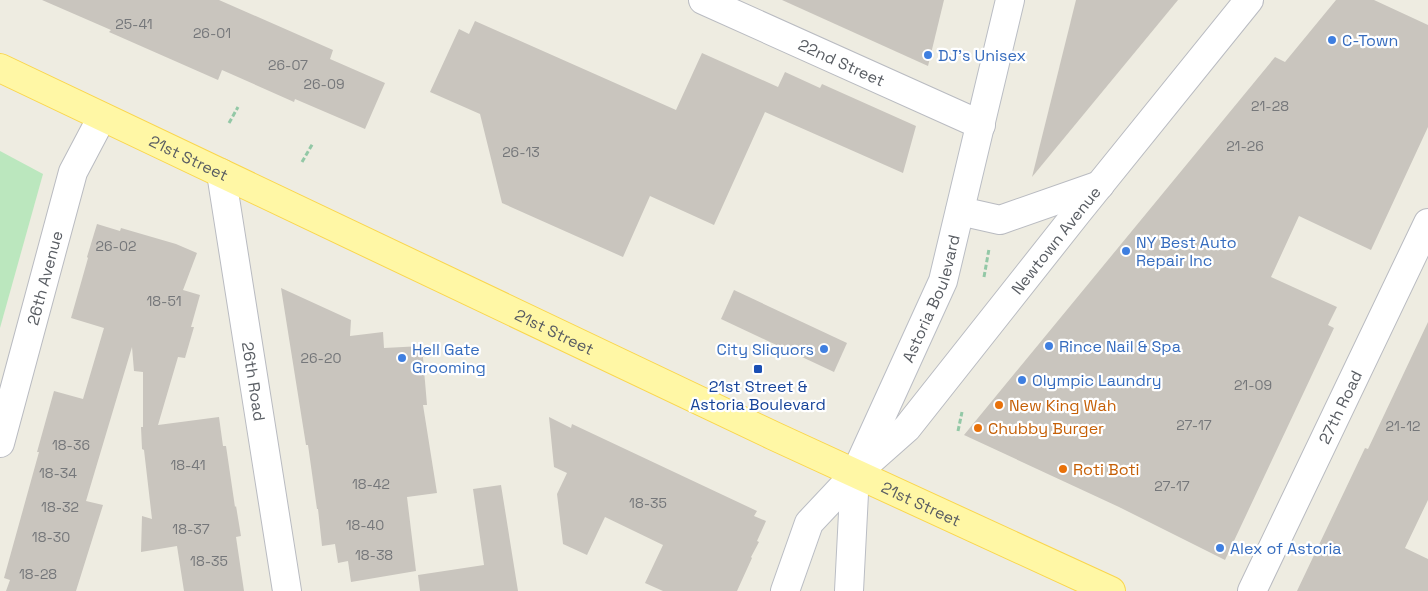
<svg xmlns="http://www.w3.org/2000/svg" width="1428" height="591" font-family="'Space Grotesk',sans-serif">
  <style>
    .green { fill: #bbe7be }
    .building { fill: #c9c5be }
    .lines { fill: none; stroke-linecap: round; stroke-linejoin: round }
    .street-casing { stroke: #b9bbc1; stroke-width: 30 }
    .secondary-casing { stroke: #babdc4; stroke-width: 30 }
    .primary-casing { stroke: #fad64d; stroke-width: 30 }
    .path { stroke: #93c8a6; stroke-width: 3; stroke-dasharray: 5 2.5; stroke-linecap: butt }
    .street { stroke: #fff; stroke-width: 28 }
    .secondary { stroke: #fff; stroke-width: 28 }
    .primary { stroke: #fff7a5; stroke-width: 28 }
    .shop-dot { fill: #3f7fe0; stroke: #fff; stroke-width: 2 }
    .transit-dot { fill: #1a4fb4; stroke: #fff; stroke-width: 2 }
    .food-dot { fill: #e8710a; stroke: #fff; stroke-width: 2 }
    .labels { text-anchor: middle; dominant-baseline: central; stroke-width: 4.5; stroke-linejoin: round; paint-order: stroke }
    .number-label { font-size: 14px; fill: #75777a }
    .shop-label { font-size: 16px; fill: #366cbe; stroke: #fff; text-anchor: start }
    .street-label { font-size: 16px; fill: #595d63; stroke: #fff }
    .transit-label { font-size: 16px; fill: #164399; stroke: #fff }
    .food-label { font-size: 16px; fill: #c56008; stroke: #fff; text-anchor: start }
  </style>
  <rect width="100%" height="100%" fill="#eeece1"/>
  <path class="green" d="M0,151L43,174L0,328Z"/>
  <g class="building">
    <path d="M42,0H219L333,50L330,59L385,83L365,129L295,99L294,102L222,70L218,80L109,32L111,30Z"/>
    <path d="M782,0H944L928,66Z"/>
    <path d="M1076,0H1178L1032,177Z"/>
    <path d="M1336,0H1374L1428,25V127L1371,250L1299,216L1271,277L1337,307L1328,325L1334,328L1225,560L1119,507L964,435L1275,57L1285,62Z"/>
    <path d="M475,21L676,110L702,53L778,87L785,72L820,88L822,84L916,126L903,173L765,112L714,225L650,196L623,257L502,203L480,114L430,92L459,29L469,34Z"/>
    <path d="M97,224L120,231L121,228L176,244L197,253L183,290L200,295L191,327H194L185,358L178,357L158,425L219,417L223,446H226L235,507L236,506L241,536L236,537L244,591H184L177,546L141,552L142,516L152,519L144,450L142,449L141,427H143V372L134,371L132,347L86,501L103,505L76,591H6L10,580L4,578L39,452H37L54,391L83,399L104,328L71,318L88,258L87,257Z"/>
    <path d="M281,288L351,320L350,336L383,332L384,348L422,346L427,405H423L437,493L407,497L416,571L351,582L348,561L338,563L335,544L322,546L318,509H317L308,445H306Z"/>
    <path d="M734,290L847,343L834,372L721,319Z"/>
    <path d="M1428,322V500L1405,548L1428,559V591H1297L1365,448L1368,449Z"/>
    <path d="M549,417L571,428L572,424L757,511L754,516L766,521L757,541L759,542L751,557L752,558L737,591H663L645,583L663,545L605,517L587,555L563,544L557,494L567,473L554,467Z"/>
    <path d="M501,485L518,591H420L418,575L484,565L473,489Z"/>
  </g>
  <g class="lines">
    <defs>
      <g id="street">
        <path id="s1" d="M703,0L981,125"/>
        <path id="s2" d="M221,173L287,591"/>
        <path d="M960,211L1000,220L1100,185"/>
        <path id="s3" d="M0,443L73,172L102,117"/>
        <path id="s4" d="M855,474L907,428L1077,213L1249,0"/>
        <path id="s5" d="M1252,591L1428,223"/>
      </g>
      <g id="secondary">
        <path d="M785,591L809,523L855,474"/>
        <path id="s6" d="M849,591L855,474L943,281L1010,0"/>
      </g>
      <g id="primary">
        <path id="s7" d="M0,68L774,436L1111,591"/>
      </g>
    </defs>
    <use href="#street" class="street-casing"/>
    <use href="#secondary" class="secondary-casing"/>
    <use href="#primary" class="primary-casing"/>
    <g class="path">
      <path d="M229,123L238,107"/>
      <path d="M302,162L313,143"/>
      <path d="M984,277L989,249"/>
      <path d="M958,431L962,412"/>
    </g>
    <use href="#street" class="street"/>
    <use href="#secondary" class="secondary"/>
    <use href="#primary" class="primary"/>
  </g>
  <g class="shop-dot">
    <circle cx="1332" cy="40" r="5"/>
    <circle cx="928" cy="55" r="5"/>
    <circle cx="1126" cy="251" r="5"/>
    <circle cx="1049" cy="346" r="5"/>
    <circle cx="824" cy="349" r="5"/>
    <circle cx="402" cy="358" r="5"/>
    <circle cx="1022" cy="380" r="5"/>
    <circle cx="1220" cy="548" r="5"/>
  </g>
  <rect class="transit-dot" x="753" y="364" width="10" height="10" rx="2.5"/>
  <g class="food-dot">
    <circle cx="999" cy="405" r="5"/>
    <circle cx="978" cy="428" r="5"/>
    <circle cx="1063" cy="469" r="5"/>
  </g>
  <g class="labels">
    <g class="number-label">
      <text x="134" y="24">25-41</text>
      <text x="212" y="33">26-01</text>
      <text x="288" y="65">26-07</text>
      <text x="324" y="84">26-09</text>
      <text x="1270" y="106">21-28</text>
      <text x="1245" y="146">21-26</text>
      <text x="521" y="152">26-13</text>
      <text x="116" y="246">26-02</text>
      <text x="164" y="301">18-51</text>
      <text x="321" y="358">26-20</text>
      <text x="1253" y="385">21-09</text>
      <text x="1194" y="425">27-17</text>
      <text x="1403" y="426">21-12</text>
      <text x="71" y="445">18-36</text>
      <text x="188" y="465">18-41</text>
      <text x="58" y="473">18-34</text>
      <text x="371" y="484">18-42</text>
      <text x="1172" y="486">27-17</text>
      <text x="648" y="503">18-35</text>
      <text x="60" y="507">18-32</text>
      <text x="365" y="525">18-40</text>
      <text x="191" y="529">18-37</text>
      <text x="51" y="537">18-30</text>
      <text x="374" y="555">18-38</text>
      <text x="209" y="561">18-35</text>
      <text x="38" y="574">18-28</text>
    </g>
    <g class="shop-label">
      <text x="1342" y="40">C-Town</text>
      <text x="938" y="55">DJ's Unisex</text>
      <text x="1136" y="242">NY Best Auto<tspan x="1136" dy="18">Repair Inc</tspan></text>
      <text x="1059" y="346">Rince Nail &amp; Spa</text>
      <text x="412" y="349">Hell Gate<tspan x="412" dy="18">Grooming</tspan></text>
      <text x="814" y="349" text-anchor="end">City Sliquors</text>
      <text x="1032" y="380">Olympic Laundry</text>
      <text x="1230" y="548">Alex of Astoria</text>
    </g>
    <g class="street-label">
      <text stroke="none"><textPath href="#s1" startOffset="152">22nd Street</textPath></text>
      <text stroke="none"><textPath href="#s7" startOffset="209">21st Street</textPath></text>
      <text stroke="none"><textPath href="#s4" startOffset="309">Newtown Avenue</textPath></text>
      <text stroke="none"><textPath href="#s3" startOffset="171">26th Avenue</textPath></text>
      <text stroke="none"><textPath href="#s6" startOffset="309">Astoria Boulevard</textPath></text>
      <text stroke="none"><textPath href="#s7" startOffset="614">21st Street</textPath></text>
      <text stroke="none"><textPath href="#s2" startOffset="211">26th Road</textPath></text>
      <text stroke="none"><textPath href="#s5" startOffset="204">27th Road</textPath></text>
      <text stroke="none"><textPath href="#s7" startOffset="1019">21st Street</textPath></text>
    </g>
    <g class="transit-label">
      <text x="758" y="386">21st Street &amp;<tspan x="758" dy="18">Astoria Boulevard</tspan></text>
    </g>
    <g class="food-label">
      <text x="1009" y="405">New King Wah</text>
      <text x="988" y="428">Chubby Burger</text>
      <text x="1073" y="469">Roti Boti</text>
    </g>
  </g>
</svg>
